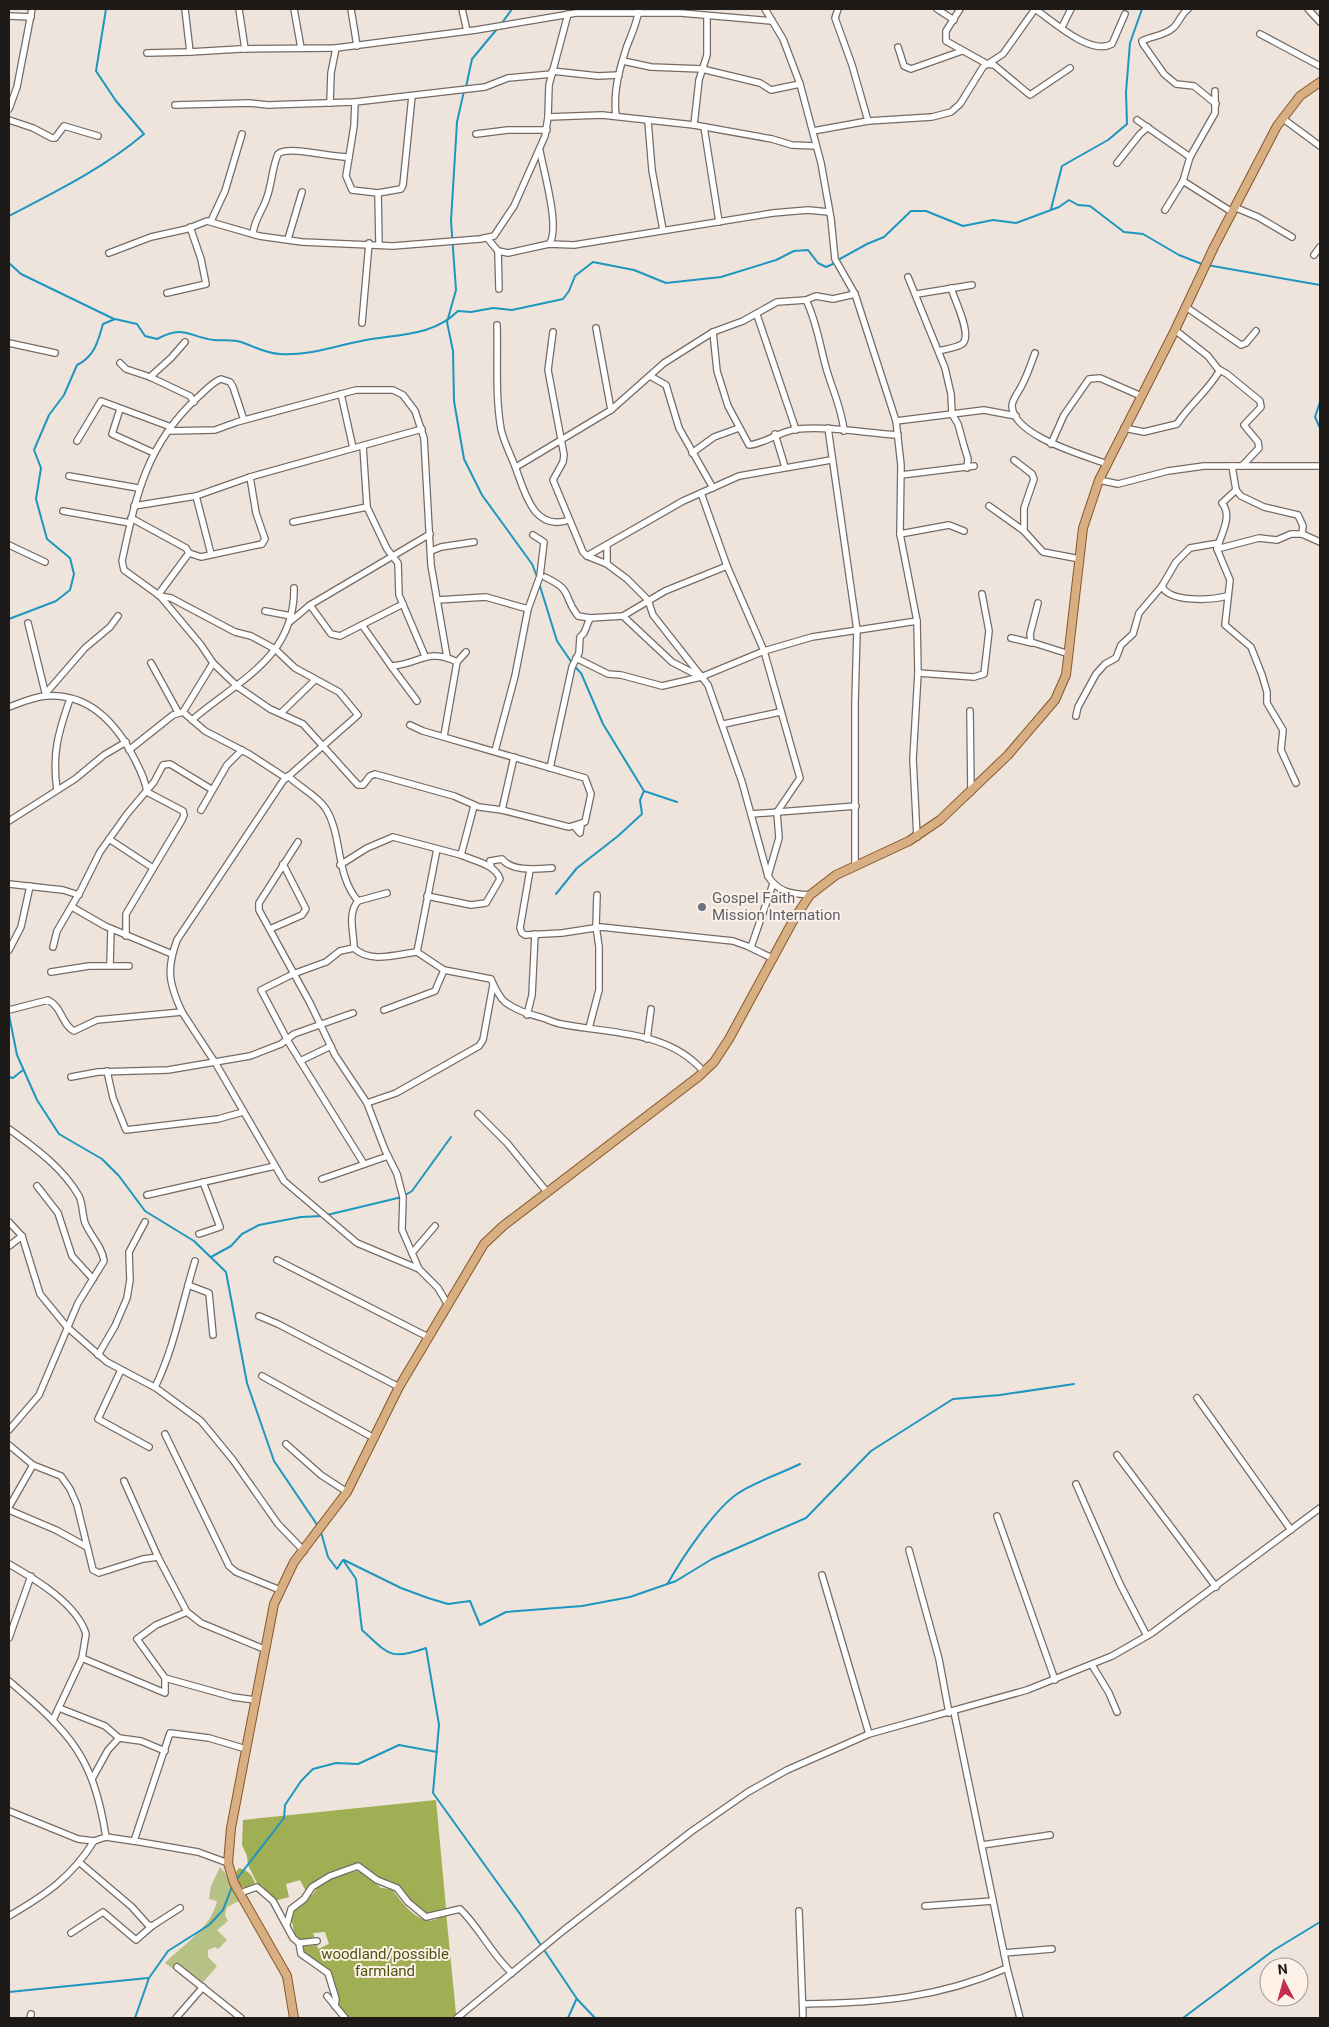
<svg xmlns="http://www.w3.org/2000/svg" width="1329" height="2027" font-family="Roboto,sans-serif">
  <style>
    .green { fill: #b6c185 }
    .forest { fill: #a0ae54 }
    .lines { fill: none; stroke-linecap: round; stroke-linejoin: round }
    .stream { stroke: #1d96c0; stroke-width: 2 }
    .minor-casing { stroke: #756b64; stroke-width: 8 }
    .major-casing { stroke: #865728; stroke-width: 10 }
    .minor { stroke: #fff; stroke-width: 5.5 }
    .major { stroke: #d8ae83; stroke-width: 8 }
    .worship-dot { fill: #6b7280; stroke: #fdf1e8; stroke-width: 2 }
    .labels { text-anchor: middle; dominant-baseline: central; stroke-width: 4; stroke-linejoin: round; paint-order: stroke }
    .worship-label { font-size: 15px; fill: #5b616d; stroke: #fdf1e8; text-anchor: start }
    .park-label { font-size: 15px; fill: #4c5412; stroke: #fdf1e8 }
  </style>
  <rect width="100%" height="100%" fill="#efe4db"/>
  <path class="green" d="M220,1867L227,1875L239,1901L227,1907L225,1915L228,1921L217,1930L227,1940L218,1949L215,1947L208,1950V1957L217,1966L199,1987L165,1963C184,1944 211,1928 217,1901L209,1899L211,1886Z"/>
  <g class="forest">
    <path d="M436,1800L446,1908L438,1915L424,1916L392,1884L380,1880L369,1869L357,1867L320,1877L313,1889L307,1893L300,1880L286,1884L289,1897L274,1901L258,1885L248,1865L247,1856L242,1845L243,1820Z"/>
    <path d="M239,1868C248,1870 252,1875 255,1883L245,1888L239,1885L236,1872Z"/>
    <path d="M361,1870L381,1888L392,1889C404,1906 426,1935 446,1912L456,2014L451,2018H348L343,2014L324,1966L304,1955L302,1946L317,1945L318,1949L329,1944L325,1932L313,1933L315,1939L301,1942L295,1936L290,1913L313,1894L324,1879Z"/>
  </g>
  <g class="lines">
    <g class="stream">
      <path d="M502,23L512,9"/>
      <path d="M466,87L472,59L497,29"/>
      <path d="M464,91L457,122L451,221L456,290L447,322L453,351L454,401L464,459L482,495L532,564L538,579"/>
      <path d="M1051,209L1062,166L1108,140L1127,124L1126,92L1130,43L1142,9"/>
      <path d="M9,216C55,192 104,168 144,134L116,101L96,71L106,9"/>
      <path d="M838,260L867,244L884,237L911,211H926L963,226L993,220L1016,223L1059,207L1069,200L1078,205L1090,206L1124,232L1143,234L1179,255L1202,264"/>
      <path d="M9,263L21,274L114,319"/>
      <path d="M1207,265L1320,285"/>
      <path d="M1320,402L1315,417L1320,428"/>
      <path d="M539,583L557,641L572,663"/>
      <path d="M9,619L56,601L70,590L74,574L70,558L47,539L36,499L41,468L34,450L49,415L64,395L77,365C94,357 98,342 103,324L115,319L137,324L145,336L157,339C185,324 188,337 214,340C223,341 233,339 241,342C255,347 265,353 280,354C310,356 338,345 366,340C399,334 433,336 458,311L471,312L493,308L512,310L563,299L569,291L575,276L593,262L634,270L666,283L721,277L776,260L794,251L808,250L818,263L826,267L835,263"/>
      <path d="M575,667L581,673L603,724L644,791L677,802"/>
      <path d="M556,894L577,868L618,836L642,814L640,800L644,791"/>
      <path d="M9,1015L17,1055L37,1100L59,1134L102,1159L119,1176L145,1211L194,1241L226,1272L247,1383L274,1461L318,1526"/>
      <path d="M9,1077L13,1078L23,1070"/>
      <path d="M327,1215L402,1197L412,1191L451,1137"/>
      <path d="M211,1257L231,1246L242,1234L259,1225L301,1217L322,1216"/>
      <path d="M321,1532L328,1557L337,1569L343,1560L356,1579L362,1630C389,1654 389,1661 426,1648L439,1725L433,1793L520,1914L577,1999L595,2018"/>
      <path d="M344,1560L401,1588L428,1598L448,1604L470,1601L480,1625L506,1612L582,1606L630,1597L676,1581L712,1559L806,1518L871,1451L953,1399L1000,1395L1074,1384"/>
      <path d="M668,1583C682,1558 714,1510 737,1494C752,1483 782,1473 800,1464"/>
      <path d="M236,1880L284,1818L285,1805L301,1781L313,1769L336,1763L358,1764L399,1745L437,1752"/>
      <path d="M9,1992L148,1978"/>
      <path d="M135,2018L149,1978L168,1951L209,1925L223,1910L233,1884"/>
      <path d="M568,2018L576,2000"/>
      <path d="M1183,2018L1274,1950L1320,1922"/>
    </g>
    <defs>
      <g id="minor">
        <path d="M185,9L190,52L240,49L336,48L476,30L576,13H681L772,21"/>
        <path d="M239,9L245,49"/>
        <path d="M294,9L301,48"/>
        <path d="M351,9L357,46"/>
        <path d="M462,9L467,31"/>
        <path d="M765,9L783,39L800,84L821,163L831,219L835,259L855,294L896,421L901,465L900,534L917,621L918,673L913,759L917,837"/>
        <path d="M838,9L835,18L852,65L868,121"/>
        <path d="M937,9L954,20"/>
        <path d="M960,9L946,31V41L987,64L994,65L1030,95L1070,68"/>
        <path d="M1035,9C1053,21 1090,56 1112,44L1125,14"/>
        <path d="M1188,9C1181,14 1179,23 1173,28C1164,36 1152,36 1142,41L1143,44L1164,74L1176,84L1194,86L1216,104"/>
        <path d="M1308,9L1320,22"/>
        <path d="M9,16L31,17"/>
        <path d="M1062,27L1071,9"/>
        <path d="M1260,34L1320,66"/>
        <path d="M898,47L904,66L911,69L962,51"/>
        <path d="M147,53L190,52"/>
        <path d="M623,61L651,67L702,69L760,83L771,90L800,84"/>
        <path d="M552,71L598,76L619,75"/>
        <path d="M330,103L331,73L336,48"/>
        <path d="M175,105L250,103L268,105L355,102L485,87L508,78L552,74"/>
        <path d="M9,109L17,87L32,9"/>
        <path d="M616,116C613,92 619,70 627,46C632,33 637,23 639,9"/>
        <path d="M548,117L602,115L694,125L772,139L792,145L816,146"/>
        <path d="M1282,118L1320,146"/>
        <path d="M9,120L33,128L52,138H55L64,126L98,136"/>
        <path d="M1137,120L1190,157"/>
        <path d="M648,121L652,170L663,230"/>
        <path d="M694,125L699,80L707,55V16"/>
        <path d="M704,127L719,222"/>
        <path d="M813,131L868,121L932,117L951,112L960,104L983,67L1003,54L1035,9"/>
        <path d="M476,134L508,130H547"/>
        <path d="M540,151C543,169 561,230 549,244"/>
        <path d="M349,157L354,126L355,102"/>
        <path d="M1117,163L1140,134L1148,127"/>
        <path d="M1183,181L1232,212"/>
        <path d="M378,193L401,189L403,185L412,96"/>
        <path d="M1234,207L1258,217L1292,237"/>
        <path d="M1165,210L1183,181L1190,157L1215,113V91"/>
        <path d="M211,221L225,191L242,134"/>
        <path d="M253,234C254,219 263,211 267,197C272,183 272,168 278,154C288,145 333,158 349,157L346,176L352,190L378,193L379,244"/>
        <path d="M288,239L302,192"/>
        <path d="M488,239L498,251L508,253L549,244L574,245L773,213L808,210L829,212"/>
        <path d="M498,251L499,289"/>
        <path d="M109,253L151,237L187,229L207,221L259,236L302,242L393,246L480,239L494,236L514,206L545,136L548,117L549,85L568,14"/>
        <path d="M1314,255L1320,247"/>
        <path d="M908,277L945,368L951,394L952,414L958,424L964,446L968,459L967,468"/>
        <path d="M167,293L206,284L201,259L190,227"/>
        <path d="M917,294L972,285"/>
        <path d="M806,300C817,322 820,347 827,371C833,391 842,410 844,431"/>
        <path d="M1186,307L1241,345L1246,343L1256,331"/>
        <path d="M757,315L796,430"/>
        <path d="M362,323L369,243"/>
        <path d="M497,325C498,359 495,395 501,429C504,443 511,455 516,469C525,493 534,532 569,520"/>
        <path d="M596,328L611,410"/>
        <path d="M1175,330L1208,356L1218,369L1227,374L1260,401L1261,407L1244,425L1258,442L1259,448L1242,466"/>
        <path d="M553,332L548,370L564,455L563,462L553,480L583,552L587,556L607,564L627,579L648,600L653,615L708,685L742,782L768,876C778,893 793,894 810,895"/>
        <path d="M713,332L717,371L728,406L749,445C764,444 778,432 797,429C830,426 865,433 898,435"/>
        <path d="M9,343L55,353"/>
        <path d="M939,351C945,349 956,348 962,344C973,336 955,301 951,288"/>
        <path d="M1035,353C1030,366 1026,380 1018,392C1016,396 1012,401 1012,406C1013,436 1084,455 1107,464"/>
        <path d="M120,363L126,369L150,377L190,396L194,402"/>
        <path d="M650,376L666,385L679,428L713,488"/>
        <path d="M150,377L171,358L185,342"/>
        <path d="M341,394L353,448"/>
        <path d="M120,409L112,434L154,453"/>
        <path d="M244,420L233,387L230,382L221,379C212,382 204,392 197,398C146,445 136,496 122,561L124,570L160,596L201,645L213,663L238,687L270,709L303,724L358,785H363L370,776L375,774L454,796L479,807L502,810L569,827L585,822L591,794L585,778L423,731L410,725"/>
        <path d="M896,421L984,410L1016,416"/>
        <path d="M828,428L857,630L855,703V865"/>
        <path d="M1124,428L1144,432L1177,424C1190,404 1208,391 1220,370"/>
        <path d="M169,431L215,430L237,422L356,390H393L403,395L415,411L424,438L431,565L447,657"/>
        <path d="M775,434L785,467"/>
        <path d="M77,441L101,401L171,427"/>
        <path d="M1051,444L1064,415L1089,379L1100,378L1141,396"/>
        <path d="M363,446L367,507L387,549L398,563L399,595L425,656"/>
        <path d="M692,453L714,437L739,428"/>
        <path d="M1014,460L1032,474L1034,479L1024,508V531"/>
        <path d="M1232,466L1236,490L1222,503C1233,516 1221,534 1217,549L1230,580L1225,625L1251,647L1262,675L1267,692V703L1283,730L1281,750L1296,783"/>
        <path d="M516,467L611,410L664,363L713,332L743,321L777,302L806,300L816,296L833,299L855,294"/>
        <path d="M901,475L974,466"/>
        <path d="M69,476L138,488"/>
        <path d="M1099,480L1118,484L1168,471L1204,466H1320"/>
        <path d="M1236,490L1241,496L1264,507L1298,515L1303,526L1302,534L1320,542"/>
        <path d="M701,493L727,566L764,651L798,771L800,778L777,812L779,838L768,876"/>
        <path d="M196,496L250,477L422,429"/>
        <path d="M134,506L196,496L211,554"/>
        <path d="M989,506L1024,531L1043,552L1080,559"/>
        <path d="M63,511L130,523"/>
        <path d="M131,518L186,548L189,553L201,557L262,544L265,539L256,513L250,477"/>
        <path d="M293,522L367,507"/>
        <path d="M900,534L949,525L964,531"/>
        <path d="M9,545L45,562"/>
        <path d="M607,545V564"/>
        <path d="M1217,549L1259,538L1277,540L1291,534H1302"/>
        <path d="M431,551L441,547L474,542"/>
        <path d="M587,556L683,501L739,476L831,460"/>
        <path d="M545,577C575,592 561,594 578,616L590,618"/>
        <path d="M1162,586C1169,603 1212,600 1227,596"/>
        <path d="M158,595L189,553"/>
        <path d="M160,596L171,598L235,632L251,636L275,649L295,668L339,692L358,715L283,781L177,940C166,970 169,984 182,1012"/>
        <path d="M437,600L486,597L528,609"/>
        <path d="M1038,603L1030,634L1031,642L1069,654"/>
        <path d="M310,605L430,534"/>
        <path d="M265,611L291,616"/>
        <path d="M623,616L672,662L699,676"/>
        <path d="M291,621L310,605L331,634L340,636L403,604"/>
        <path d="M28,623L46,696"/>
        <path d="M362,625L391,666C418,665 427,647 457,662L466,652"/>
        <path d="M1011,638L1032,643"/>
        <path d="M576,658L608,674L621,675L662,686L701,677L764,651L812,637L917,621"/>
        <path d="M151,663L178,712"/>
        <path d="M391,666L417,701"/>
        <path d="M918,673L974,677L984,674L989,631L982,594"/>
        <path d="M46,693L85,648L110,627L118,616"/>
        <path d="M9,707C20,703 33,697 46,696C88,693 115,722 133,756C139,768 145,778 147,792L183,811L184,815L182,820L126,914V936"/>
        <path d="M970,711L971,792"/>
        <path d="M183,712L205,731L249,754L286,778"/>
        <path d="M281,713L315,680"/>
        <path d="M1076,716L1078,707L1096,674L1105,664L1116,658L1121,645L1133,634L1139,613L1162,586L1176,562L1190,548L1219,543"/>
        <path d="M192,720C237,681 295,658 294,588"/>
        <path d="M724,724L780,712"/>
        <path d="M444,736L457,662"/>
        <path d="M129,750L173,715L183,712L213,663"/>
        <path d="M495,751L515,676L528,609L540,576L544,542L533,535"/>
        <path d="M550,768L572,667L579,653L580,637L584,633L590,618L623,616L665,591L727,566"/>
        <path d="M288,776C299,787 318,796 326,809C343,837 335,874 358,901L387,893"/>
        <path d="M57,790C52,754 58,733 70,699"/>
        <path d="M201,810L227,765L242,750"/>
        <path d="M502,810L514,757"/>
        <path d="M751,814L856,806"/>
        <path d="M9,821L75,779L104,755L126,742"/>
        <path d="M575,827L580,833L581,825"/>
        <path d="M109,839L153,868"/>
        <path d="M298,842L259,903V910L310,1003L335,1055L367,1103L385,1150L397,1174L403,1197L402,1230L419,1269"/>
        <path d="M340,865L367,848L393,837L461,855L474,806"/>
        <path d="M491,867L490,861L502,859C512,872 537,869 552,868"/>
        <path d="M530,870L520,928L522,933L525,935L562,933L601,927L733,941L747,946L772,958"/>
        <path d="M9,884L63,890L79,895"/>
        <path d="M427,896L471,905L486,903L500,879C495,864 474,861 461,855"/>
        <path d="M72,907L105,926L172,954"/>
        <path d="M270,929L302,915L306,909L283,864"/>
        <path d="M53,947L57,931L81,890L100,852L127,814L154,782L163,765L170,764L211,789"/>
        <path d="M751,947L773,884"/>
        <path d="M354,948C354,932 347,914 358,901"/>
        <path d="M9,950L21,927L30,886"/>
        <path d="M417,952L437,849"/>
        <path d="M110,965L111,929"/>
        <path d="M51,972L89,966H129"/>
        <path d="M9,1010L48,1000C62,1007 62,1025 74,1031L97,1020L182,1012L216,1064L284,1181L357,1243L419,1269L438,1288L448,1305"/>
        <path d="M384,1010L435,991L444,970"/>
        <path d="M527,1015L532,995L535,934"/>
        <path d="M589,1028L599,990V947L596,926L597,895"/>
        <path d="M647,1039L651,1009"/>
        <path d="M300,1061L331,1046"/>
        <path d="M107,1071L113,1098L126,1130L218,1119L243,1112"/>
        <path d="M71,1077L98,1072L168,1070L250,1056L281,1044L294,1034L353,1013"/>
        <path d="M367,1103L396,1093L479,1046L483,1040L493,985"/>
        <path d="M478,1114L507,1143L547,1192"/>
        <path d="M9,1129C35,1148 62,1167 79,1196C83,1204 82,1214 85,1223C91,1237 102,1246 104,1261L78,1303L39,1395L9,1430"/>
        <path d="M364,1164L289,1043L261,990L293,974L326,962L340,951L354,948C370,964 398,954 417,952L444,970L491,979C494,986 499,997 505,1002C517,1011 529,1014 543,1018C549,1020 555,1023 561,1024C610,1034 668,1030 703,1071"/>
        <path d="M322,1179L388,1156"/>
        <path d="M37,1186L58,1213L72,1256L93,1279"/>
        <path d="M147,1195L275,1166"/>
        <path d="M9,1222L22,1236L40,1294L67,1327L107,1362L156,1388L201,1421L233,1460L278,1524L304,1551"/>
        <path d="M199,1234L220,1227L203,1182"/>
        <path d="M9,1246L22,1236"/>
        <path d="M412,1253L435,1226"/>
        <path d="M277,1260L428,1337"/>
        <path d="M188,1285L209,1293L213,1335"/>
        <path d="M259,1316L278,1324L399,1387"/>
        <path d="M98,1355L115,1326L127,1298L130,1280L129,1252L145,1222"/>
        <path d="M121,1370L98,1419L149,1447"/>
        <path d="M262,1376L374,1438"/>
        <path d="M155,1387C174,1349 182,1303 195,1261"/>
        <path d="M1197,1398L1291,1530"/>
        <path d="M165,1434L229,1566L236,1572L280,1590"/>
        <path d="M286,1444L321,1475L347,1492"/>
        <path d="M9,1445L33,1465L61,1476L70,1489L77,1505L93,1570L99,1573L143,1559L158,1557"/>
        <path d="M1117,1455L1216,1587"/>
        <path d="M124,1481L158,1557L187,1612L201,1623L264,1649"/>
        <path d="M1076,1484L1120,1584L1147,1636"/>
        <path d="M9,1507L33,1465"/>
        <path d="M9,1510L56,1530L87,1547"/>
        <path d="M997,1516L1055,1680"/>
        <path d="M909,1550L939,1659L949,1713"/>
        <path d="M9,1564C35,1579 77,1604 86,1634L82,1658L53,1720"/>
        <path d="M822,1575L869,1734"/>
        <path d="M9,1638L31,1576"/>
        <path d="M82,1658L165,1693V1678L137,1639L156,1625L187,1612"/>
        <path d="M1092,1665L1109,1693L1117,1712"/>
        <path d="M165,1678L233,1697L255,1700"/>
        <path d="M9,1681C70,1733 93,1755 106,1837"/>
        <path d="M59,1708L105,1726L119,1738L141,1741L165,1751"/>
        <path d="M954,1712L1007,1968L1020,2018"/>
        <path d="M92,1779L108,1750L119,1738"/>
        <path d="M9,1811L78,1839L94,1841L106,1837L140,1842L198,1852L228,1863"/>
        <path d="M134,1841L170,1733L209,1738L246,1749"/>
        <path d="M982,1845L1050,1835"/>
        <path d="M79,1862L132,1907L148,1925L152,1926L180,1908"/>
        <path d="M240,1893L257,1887L273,1901L293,1938L299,1943L301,1954L328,1973L336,1999L335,2006"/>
        <path d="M925,1906L993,1901"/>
        <path d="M799,1911L803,2018"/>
        <path d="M9,1916C45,1895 71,1878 94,1841"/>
        <path d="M287,1924L291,1909L304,1899L312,1887L330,1876L358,1866L377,1880L397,1888L408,1902L426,1917L460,1909C480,1928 491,1954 512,1973"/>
        <path d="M71,1933L103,1912L136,1940L152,1926"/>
        <path d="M299,1943L317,1941"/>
        <path d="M1004,1953L1052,1949"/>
        <path d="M177,1967L241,2018"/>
        <path d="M327,1996L345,2018"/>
        <path d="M803,2004C877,2003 939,1998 1007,1968"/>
        <path d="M30,2018L31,2014"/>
        <path d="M176,2018L203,1987"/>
        <path d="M457,2018L564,1930L692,1831L748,1792L787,1770L869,1734L1027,1690L1112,1656L1152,1633L1320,1508"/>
      </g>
      <path id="major" d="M294,2018L287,1976L234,1883L228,1863L231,1828L274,1604L294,1562L347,1492L399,1387L484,1244L503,1226L698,1077L714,1062L729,1039L794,919L810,895L836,875L909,841L940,820L1008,755L1055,700L1066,675L1083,528L1099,480L1175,330L1214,247L1277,126L1300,96L1320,82"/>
    </defs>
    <use href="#minor" class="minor-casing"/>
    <use href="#major" class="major-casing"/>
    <use href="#minor" class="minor"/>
    <use href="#major" class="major"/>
  </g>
  <circle class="worship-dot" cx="702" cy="907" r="5"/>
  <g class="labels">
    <g class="worship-label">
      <text x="712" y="898">Gospel Faith<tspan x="712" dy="17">Mission Internation</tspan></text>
    </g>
    <g class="park-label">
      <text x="385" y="1954">woodland/possible<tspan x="385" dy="17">farmland</tspan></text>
    </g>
  </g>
  <rect width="1329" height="2027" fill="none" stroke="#1e1a17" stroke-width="20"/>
  <g transform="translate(1284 1982) rotate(354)"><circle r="24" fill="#fdf1e8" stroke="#a49b94"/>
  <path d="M0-4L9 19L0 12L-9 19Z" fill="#c02f4c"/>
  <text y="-8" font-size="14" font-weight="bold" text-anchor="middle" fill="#1e1a17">N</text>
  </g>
</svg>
